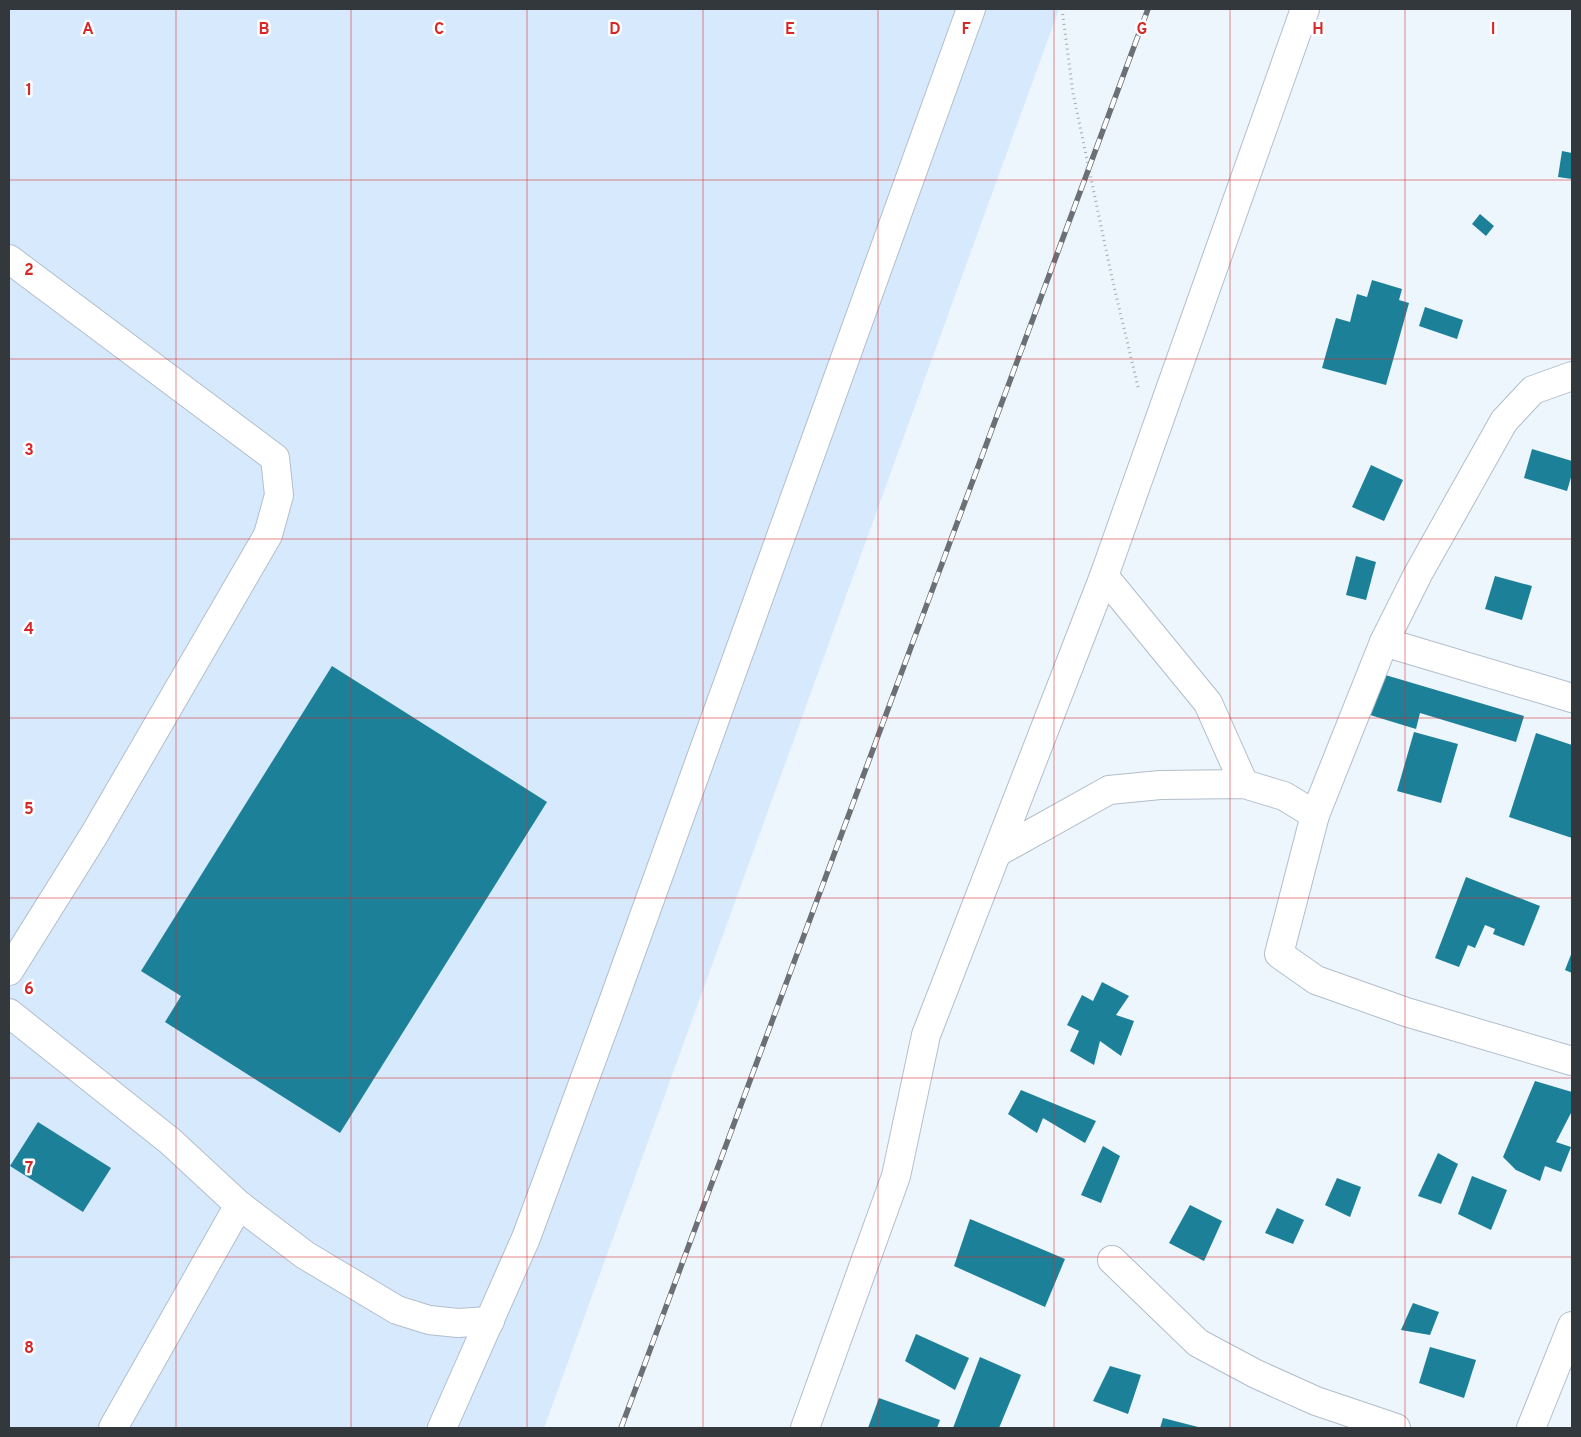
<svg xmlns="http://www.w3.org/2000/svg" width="1581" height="1437" font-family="Overpass,sans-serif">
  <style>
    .built { fill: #d7e9fc }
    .building { fill: #1d8099 }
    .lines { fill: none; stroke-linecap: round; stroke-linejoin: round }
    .minor-casing { stroke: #b2becb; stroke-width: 30 }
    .path { stroke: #a3aab1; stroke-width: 3; stroke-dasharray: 1 4; stroke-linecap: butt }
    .minor { stroke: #fff; stroke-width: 28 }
    .rail-casing { stroke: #6a7076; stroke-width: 5.5 }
    .rail { stroke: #fff; stroke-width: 4; stroke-dasharray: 11; stroke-linecap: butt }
    .grid { fill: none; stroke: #d62828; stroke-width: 1; stroke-opacity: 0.55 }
    .grid-label { font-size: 16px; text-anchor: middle; font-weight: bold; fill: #d62828; stroke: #fff; stroke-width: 5; stroke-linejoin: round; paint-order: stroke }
  </style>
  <rect width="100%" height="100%" fill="#edf5fd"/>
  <path class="built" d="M9,9H1059L544,1428H9Z"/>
  <g class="building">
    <path d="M1562,151L1572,153V179L1558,177Z"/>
    <path d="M1480,214L1494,226L1486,236L1472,224Z"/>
    <path d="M1372,280L1402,289L1399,300L1409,303L1386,385L1322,368L1336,318L1350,322L1357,294L1367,297Z"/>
    <path d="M1425,307L1463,320L1457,339L1419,326Z"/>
    <path d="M1532,449L1572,461V474L1567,491L1524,478Z"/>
    <path d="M1371,465L1403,480L1384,521L1352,507Z"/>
    <path d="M1356,556L1376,562L1366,600L1346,595Z"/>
    <path d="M1495,576L1532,586L1522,620L1485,609Z"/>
    <path d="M332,666L547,802L340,1133L165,1022L181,996L141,971Z"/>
    <path d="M1382,674L1524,716L1516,742L1420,713L1416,729L1370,715Z"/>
    <path d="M1414,732L1458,744L1441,803L1397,791Z"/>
    <path d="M1536,733L1572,745V838L1509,817Z"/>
    <path d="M1466,877L1540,906L1524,946L1493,934L1495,929L1485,925L1475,948L1468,945L1459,967L1435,958Z"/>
    <path d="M1572,952V973L1565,970Z"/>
    <path d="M1102,982L1129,996L1116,1015L1134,1021L1121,1056L1100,1041L1094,1065L1070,1051L1079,1031L1067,1025L1082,995L1093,1001Z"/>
    <path d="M1535,1081L1572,1092V1111L1556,1142L1571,1147L1561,1172L1545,1166L1540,1181L1516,1170L1503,1157Z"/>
    <path d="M1021,1090L1096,1121L1085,1143L1043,1118L1037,1133L1008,1114Z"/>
    <path d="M38,1122L111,1168L83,1212L10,1166Z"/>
    <path d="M1103,1146L1120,1156L1101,1203L1081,1195Z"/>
    <path d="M1438,1153L1458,1164L1441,1204L1418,1196Z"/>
    <path d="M1472,1176L1507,1190L1491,1230L1458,1214Z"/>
    <path d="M1337,1178L1361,1187L1350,1217L1325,1205Z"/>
    <path d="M1190,1205L1222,1221L1204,1261L1169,1243Z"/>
    <path d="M1277,1208L1304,1220L1293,1244L1265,1233Z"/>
    <path d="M970,1219L1065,1259L1045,1307L954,1266Z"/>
    <path d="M1413,1303L1439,1312L1430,1335L1401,1330Z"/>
    <path d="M916,1334L969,1358L955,1390L905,1361Z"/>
    <path d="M1430,1347L1476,1360L1464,1398L1419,1383Z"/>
    <path d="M980,1357L1021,1375L999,1428H953Z"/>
    <path d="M1110,1366L1141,1375L1128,1414L1093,1401Z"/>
    <path d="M879,1398L940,1420L937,1428H868Z"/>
    <path d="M1163,1418L1202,1428H1160Z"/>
  </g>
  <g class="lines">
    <defs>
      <g id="minor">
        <path d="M9,259L275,458L279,495L268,535L94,835L9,971"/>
        <path d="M1104,576L1208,703L1244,784"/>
        <path d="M1384,642L1572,698"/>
        <path d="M1315,815L1384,642L1418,574L1504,421L1533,390L1572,376"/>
        <path d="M998,852L1109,790L1160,785L1244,784L1284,796L1315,815L1279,954L1316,980L1406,1012L1572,1061"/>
        <path d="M9,1013L170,1141L239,1205L305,1255L397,1310L429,1320L458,1323L490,1321"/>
        <path d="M1112,1260L1198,1343L1256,1374L1316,1401L1396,1428"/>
        <path d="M113,1428L239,1205"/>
        <path d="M442,1428L526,1238L613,1002L971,9"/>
        <path d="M805,1428L896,1176L926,1035L1104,576L1305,9"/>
        <path d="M1531,1428L1572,1326"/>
      </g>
    </defs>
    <use href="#minor" class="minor-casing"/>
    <path class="path" d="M1062,9L1073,93L1112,278L1139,391"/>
    <use href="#minor" class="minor"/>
    <defs>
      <path id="rail" d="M621,1428L1148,9"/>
    </defs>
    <use href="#rail" class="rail-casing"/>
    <use href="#rail" class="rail"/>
  </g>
  <path class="grid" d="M176,9V1428M351,9V1428M527,9V1428M703,9V1428M878,9V1428M1054,9V1428M1230,9V1428M1405,9V1428M9,180H1572M9,359H1572M9,539H1572M9,718H1572M9,898H1572M9,1078H1572M9,1257H1572"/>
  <g class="grid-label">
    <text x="88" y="34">A</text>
    <text x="264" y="34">B</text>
    <text x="439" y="34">C</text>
    <text x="615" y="34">D</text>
    <text x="790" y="34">E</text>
    <text x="966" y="34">F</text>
    <text x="1142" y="34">G</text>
    <text x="1318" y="34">H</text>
    <text x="1493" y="34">I</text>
    <text x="29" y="95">1</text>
    <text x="29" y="275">2</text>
    <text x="29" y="455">3</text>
    <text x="29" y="634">4</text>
    <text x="29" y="814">5</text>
    <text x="29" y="994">6</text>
    <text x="29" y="1173">7</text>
    <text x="29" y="1353">8</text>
  </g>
  <rect width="1581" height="1437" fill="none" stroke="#33383d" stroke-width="20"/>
</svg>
